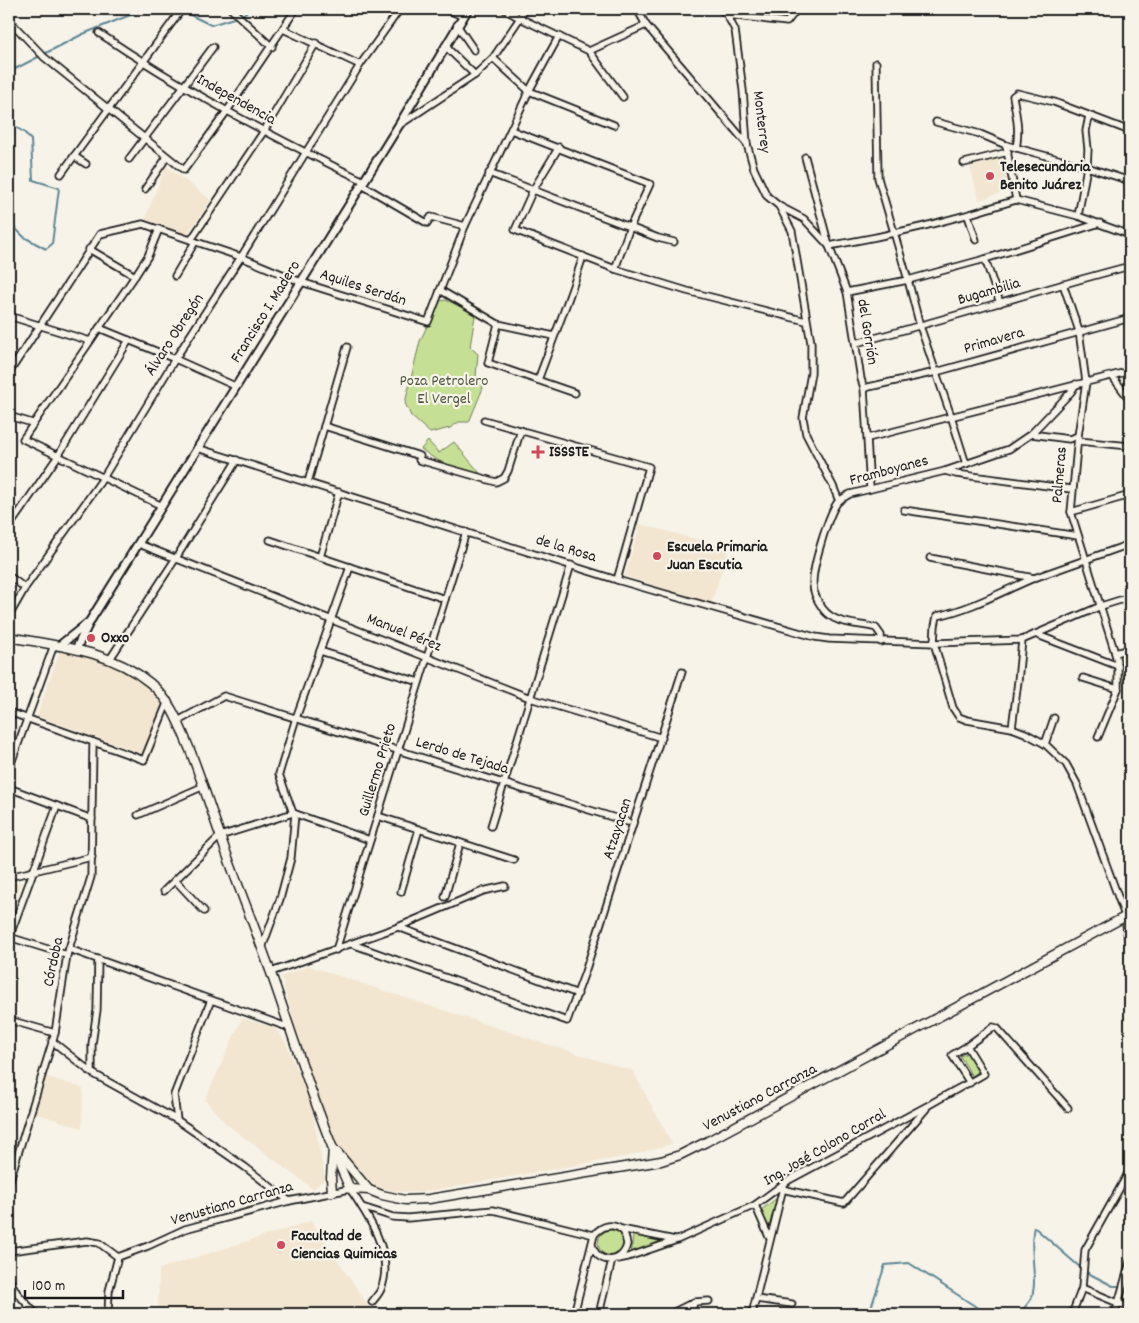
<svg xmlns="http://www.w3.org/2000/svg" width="1139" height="1323" font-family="Dekko,sans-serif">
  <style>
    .built { fill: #f2e6d1 }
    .green { fill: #c5df95; stroke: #707e58 }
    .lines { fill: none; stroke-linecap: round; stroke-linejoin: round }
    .stream { stroke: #5d8797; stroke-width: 2 }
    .minor-casing { stroke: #1c1c1c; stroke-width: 9 }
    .tertiary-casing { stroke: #1c1c1c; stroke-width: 11 }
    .secondary-casing { stroke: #1c1c1c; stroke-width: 11 }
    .minor { stroke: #f7f3e8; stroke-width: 5.5 }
    .tertiary { stroke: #f7f3e8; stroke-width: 7 }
    .secondary { stroke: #f7f3e8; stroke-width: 8 }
    .poi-dot { fill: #d1495b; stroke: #f7f3e8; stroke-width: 2 }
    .labels { text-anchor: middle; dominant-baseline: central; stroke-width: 4.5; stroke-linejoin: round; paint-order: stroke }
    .street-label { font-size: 16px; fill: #1c1c1c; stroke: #f7f3e8 }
    .poi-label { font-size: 16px; font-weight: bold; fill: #1c1c1c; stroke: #f7f3e8; text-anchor: start }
    .park-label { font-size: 16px; fill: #4f5640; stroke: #f7f3e8 }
  </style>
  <rect width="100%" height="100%" fill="#f7f3e8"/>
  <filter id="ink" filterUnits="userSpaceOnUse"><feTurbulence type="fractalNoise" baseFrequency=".02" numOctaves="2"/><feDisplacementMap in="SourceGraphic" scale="10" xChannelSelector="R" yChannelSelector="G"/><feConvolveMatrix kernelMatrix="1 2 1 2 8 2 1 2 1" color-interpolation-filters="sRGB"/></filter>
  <g filter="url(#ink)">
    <g class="built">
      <path d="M999,150L1010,190L979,200L969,163Z"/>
      <path d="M166,166L211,200L187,235L145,219Z"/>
      <path d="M640,524L729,548L711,604L625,576Z"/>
      <path d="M60,651L96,659L122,669L140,679L157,697L166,710L148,756L37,716Z"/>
      <path d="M21,882L9,914V885Z"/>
      <path d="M309,966L543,1043L633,1071L672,1144L629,1156L417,1193L393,1191L375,1186L356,1169L340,1151L326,1129L281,977Z"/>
      <path d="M242,1018L275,1028L285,1041L311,1104L325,1179L313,1189L225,1123L205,1100Z"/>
      <path d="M45,1076L83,1088L82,1128L34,1113Z"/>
      <path d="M311,1221L374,1314H158L159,1269Z"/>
    </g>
    <g class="green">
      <path d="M446,300L468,310L475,316L470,347L478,354L476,377L482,382L483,388L469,422H459L450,428L430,433L411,416L405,403L420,341L439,301Z"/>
      <path d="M428,441L439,453L454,442L484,478C462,471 439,464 421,449Z"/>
      <path d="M967,1053L978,1072L972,1076L960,1056Z"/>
      <path d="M777,1198L769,1228L761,1210Z"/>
      <circle cx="611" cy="1243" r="13"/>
      <path d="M633,1235L661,1240V1241L631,1253Z"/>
    </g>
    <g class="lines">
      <g class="stream">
        <path d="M161,9L184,12L211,25L237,17"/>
        <path d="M242,16L249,9"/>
        <path d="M9,72L83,34L145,9"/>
        <path d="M9,127H15L24,132L31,140L33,180L59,188L52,244L46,249L24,237L13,226L9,228"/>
        <path d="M1086,1272L1113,1286H1120"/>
        <path d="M868,1314L870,1311L885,1265L909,1263L987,1314"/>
        <path d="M1018,1314C1022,1310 1028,1305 1031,1299C1039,1280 1028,1250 1034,1227L1082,1269"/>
      </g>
      <defs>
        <g id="minor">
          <path d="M231,9L272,47"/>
          <path d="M446,9L462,16"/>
          <path d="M504,9L520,18L589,51L623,97"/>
          <path d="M637,9L646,25L747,144"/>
          <path d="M721,9L727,15L735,30L743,90L747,144L754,169L767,196L779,206L792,231L811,343V373L803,418L806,434L833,486L839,501"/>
          <path d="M727,15L787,22L797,9"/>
          <path d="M9,20L44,57L184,170L227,111L296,9"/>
          <path d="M457,25L474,50"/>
          <path d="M283,29L360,65"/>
          <path d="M99,33C183,90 273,137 364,181"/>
          <path d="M445,46L475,75"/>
          <path d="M589,51L646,25"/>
          <path d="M493,58L529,91L614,125"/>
          <path d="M876,63L878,178L908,280L920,326L951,416L966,464"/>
          <path d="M936,122L980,134L1006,145L1087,167L1130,181"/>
          <path d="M401,124L475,75L493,58L520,18L524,9"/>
          <path d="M511,130L650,184L630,227L615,269"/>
          <path d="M1006,145L1016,200"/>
          <path d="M559,147L533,190L515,230L615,269L687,291L806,321"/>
          <path d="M1016,148C1020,130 1016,114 1013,96L1017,93L1054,102L1130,131"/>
          <path d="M74,156L86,164"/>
          <path d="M805,157L829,246C893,235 954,220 1016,200"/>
          <path d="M129,159L213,47"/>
          <path d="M964,163L1008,152"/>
          <path d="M489,173L658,238L674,242"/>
          <path d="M61,174L179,13"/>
          <path d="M362,185L427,223L431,217L465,226"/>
          <path d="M145,189L167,157"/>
          <path d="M1016,200L1078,216L1130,235"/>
          <path d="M779,206L804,219L829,246L847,292L861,379L864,388L870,489"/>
          <path d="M968,216L976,240"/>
          <path d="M1078,216L1087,167L1088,149L1086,131L1089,116"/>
          <path d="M159,229L148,256L135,276L23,439L162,506"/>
          <path d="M191,240L264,131L316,43"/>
          <path d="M89,249L135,276"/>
          <path d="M985,259L1000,303"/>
          <path d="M175,276L195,242"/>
          <path d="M1063,284L1079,331L1086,382L1078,436L1071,512L1115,653L1118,666V689L1098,737"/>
          <path d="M440,290L498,324L554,336"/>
          <path d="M847,292L908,280L985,259L1100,223"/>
          <path d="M9,316L90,341"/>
          <path d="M498,324L488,363L575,393"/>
          <path d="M99,328L175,359L235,386"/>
          <path d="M856,343C948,319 1038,290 1130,266"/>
          <path d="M9,373L100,234L143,224L241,257L301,282L428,322L465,226L529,91L559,36"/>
          <path d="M1112,376L1130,400"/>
          <path d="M538,380C553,339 570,298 583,256"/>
          <path d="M864,388L936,372L1130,318"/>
          <path d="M9,416L32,423"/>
          <path d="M484,420L649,467L617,580"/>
          <path d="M324,426L420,456"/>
          <path d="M1031,434L1069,439L1078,436"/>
          <path d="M868,438L1130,371"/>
          <path d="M1078,441L1130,446"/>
          <path d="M197,448L617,580L815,637L829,639L934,643L1022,640L1101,606L1130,597"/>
          <path d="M419,460L496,482L504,478L508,471L521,430"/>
          <path d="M945,471L956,474L1071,489"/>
          <path d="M308,482L347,347"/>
          <path d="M904,510L1078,536"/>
          <path d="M1071,512L1130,495"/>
          <path d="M9,527L58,456L129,340"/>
          <path d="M270,540L445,599"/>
          <path d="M139,544L530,698L662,738"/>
          <path d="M320,557L339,492"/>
          <path d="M930,558L1034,578L1130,544"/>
          <path d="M9,576L25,588"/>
          <path d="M1034,578C1003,591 971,609 937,616L935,626L934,643L953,708L959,717L967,720L1012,728L1025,733L1045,744L1066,764L1077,784L1125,916L1130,957"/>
          <path d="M9,616L25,588L103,478L175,359L241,257L360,65L400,9"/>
          <path d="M1035,634L1118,666"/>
          <path d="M881,642V635L876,628C858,623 835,625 823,609C818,602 813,592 813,584C812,568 828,516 837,503C840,499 845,497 850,494L945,471L1009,449L1031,434L1071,392L1076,384"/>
          <path d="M320,651L419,682"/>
          <path d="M1115,653L1130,649"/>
          <path d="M110,659L176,558L237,460"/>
          <path d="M1083,678L1118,689"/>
          <path d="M9,712L144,760L168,701"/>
          <path d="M178,721L224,696L628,822"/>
          <path d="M1012,728L1018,681L1022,640"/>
          <path d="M1045,744L1054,718"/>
          <path d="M9,769L54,645"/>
          <path d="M9,788L92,819"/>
          <path d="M293,813L279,774L296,718L350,567"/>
          <path d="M138,815L204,786"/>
          <path d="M378,816L514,860"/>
          <path d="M491,826L571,565"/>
          <path d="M9,877L92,857"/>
          <path d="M175,880L204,911"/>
          <path d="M164,891L220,836L293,813L370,840"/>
          <path d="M401,892L419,829"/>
          <path d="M445,897L460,843"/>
          <path d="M398,927L578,994"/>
          <path d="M9,937L67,955"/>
          <path d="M9,938L57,806"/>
          <path d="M352,944L567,1021L585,972L682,672"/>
          <path d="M262,948L280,899L291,858L295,814"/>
          <path d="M69,949L290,1028"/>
          <path d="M336,950L466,532"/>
          <path d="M271,972L398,927L483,891L505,886"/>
          <path d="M9,1020L55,1033"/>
          <path d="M52,1041L92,1073L177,1120L245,1167L289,1201"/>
          <path d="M967,1046L993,1027L997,1028L1068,1108"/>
          <path d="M92,1073V1044L97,1010L98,959"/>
          <path d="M177,1120L174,1095L211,1000"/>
          <path d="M9,1183L55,1033L67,955L91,877L93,742"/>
          <path d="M782,1189L844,1203L926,1109"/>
          <path d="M755,1205L769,1237"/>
          <path d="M362,1207L393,1217L408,1218L493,1210L594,1235"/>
          <path d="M621,1229L675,1240"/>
          <path d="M9,1251L87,1241L99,1243L118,1257L148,1246L185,1229L289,1201L350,1189C368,1216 395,1255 381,1289C379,1294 375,1298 372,1302"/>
          <path d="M618,1259L628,1257L677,1240L755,1205L789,1180L929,1105C947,1094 966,1085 984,1074L967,1046L952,1055L970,1083"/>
          <path d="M9,1279L17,1293L36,1314"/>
          <path d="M1082,1288L1130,1308"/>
          <path d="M756,1299L792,1304"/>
          <path d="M108,1314L109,1291L118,1257"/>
          <path d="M574,1314L594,1235C602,1225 614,1222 624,1232L627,1244C623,1265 596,1265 592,1244"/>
          <path d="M599,1314L612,1260"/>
          <path d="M670,1314L694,1302L709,1301"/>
          <path d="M691,1314L694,1302"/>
          <path d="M752,1314L783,1188"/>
          <path d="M1072,1314L1082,1288L1085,1250L1130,1170"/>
          <path d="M1115,1314L1130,1262"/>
        </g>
        <g id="tertiary">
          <path d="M59,646L88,623"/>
          <path d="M76,649L90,621L399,125L468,9"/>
        </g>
        <g id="secondary">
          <path d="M9,637C58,646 110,650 150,683C171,700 180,726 190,750C201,778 210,807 220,835C236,882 255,927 271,973C296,1045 319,1120 350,1189L369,1190L382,1195L405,1200L429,1199L661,1161L680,1155L706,1142L1130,914"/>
          <path d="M337,1152L369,1190"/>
          <path d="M332,1192L331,1178L333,1148"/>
        </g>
      </defs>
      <use href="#minor" class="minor-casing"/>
      <use href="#tertiary" class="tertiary-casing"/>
      <use href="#secondary" class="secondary-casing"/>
      <use href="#minor" class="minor"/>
      <use href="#tertiary" class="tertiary"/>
      <use href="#secondary" class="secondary"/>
    </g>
  </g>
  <g class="poi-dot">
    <circle cx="990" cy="176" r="5"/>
    <path d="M535.5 444.5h5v5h5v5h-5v5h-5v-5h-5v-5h5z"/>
    <circle cx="657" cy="556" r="5"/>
    <circle cx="91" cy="638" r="5"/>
    <circle cx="281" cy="1245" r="5"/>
  </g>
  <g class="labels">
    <g class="street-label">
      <text transform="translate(236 100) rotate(29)">Independencia</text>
      <text transform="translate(761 122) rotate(83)">Monterrey</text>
      <text transform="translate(363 288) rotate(18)">Aquiles Serdán</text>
      <text transform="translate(989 292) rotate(-16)">Bugambilia</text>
      <text transform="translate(266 312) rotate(-58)">Francisco I. Madero</text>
      <text transform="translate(867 332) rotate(81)">del Gorrión</text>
      <text transform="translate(175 335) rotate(-57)">Álvaro Obregón</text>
      <text transform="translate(994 341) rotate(-16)">Primavera</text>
      <text transform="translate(889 471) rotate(-15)">Framboyanes</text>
      <text transform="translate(1060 475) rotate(-85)">Palmeras</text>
      <text transform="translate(566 549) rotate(17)">de la Rosa</text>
      <text transform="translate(404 633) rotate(22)">Manuel Pérez</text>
      <text transform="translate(462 756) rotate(17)">Lerdo de Tejada</text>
      <text transform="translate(378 770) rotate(-73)">Guillermo Prieto</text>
      <text transform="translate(618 829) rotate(-72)">Atzayacan</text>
      <text transform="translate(54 962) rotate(-78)">Córdoba</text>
      <text transform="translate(760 1098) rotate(-28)">Venustiano Carranza</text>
      <text transform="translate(825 1148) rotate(-30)">Ing. José Colono Corral</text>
      <text transform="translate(232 1204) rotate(-16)">Venustiano Carranza</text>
    </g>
    <g class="poi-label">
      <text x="1000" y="167">Telesecundaria<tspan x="1000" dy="18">Benito Juárez</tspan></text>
      <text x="549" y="452">ISSSTE</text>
      <text x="667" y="547">Escuela Primaria<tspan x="667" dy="18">Juan Escutia</tspan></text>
      <text x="101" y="638">Oxxo</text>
      <text x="291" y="1236">Facultad de<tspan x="291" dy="18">Ciencias Quimicas</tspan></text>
    </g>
    <g class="park-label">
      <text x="444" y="381">Poza Petrolero<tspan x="444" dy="18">El Vergel</tspan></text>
    </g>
  </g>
  <rect width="1139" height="1323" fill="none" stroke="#f7f3e8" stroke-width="30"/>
  <rect x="15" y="15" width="1109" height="1293" fill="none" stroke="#1c1c1c" stroke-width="2" filter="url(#ink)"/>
  <path d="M25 1290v8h98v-8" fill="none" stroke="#1c1c1c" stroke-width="2.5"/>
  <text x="32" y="1290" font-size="15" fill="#1c1c1c" stroke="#f7f3e8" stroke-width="4" paint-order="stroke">100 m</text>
</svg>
